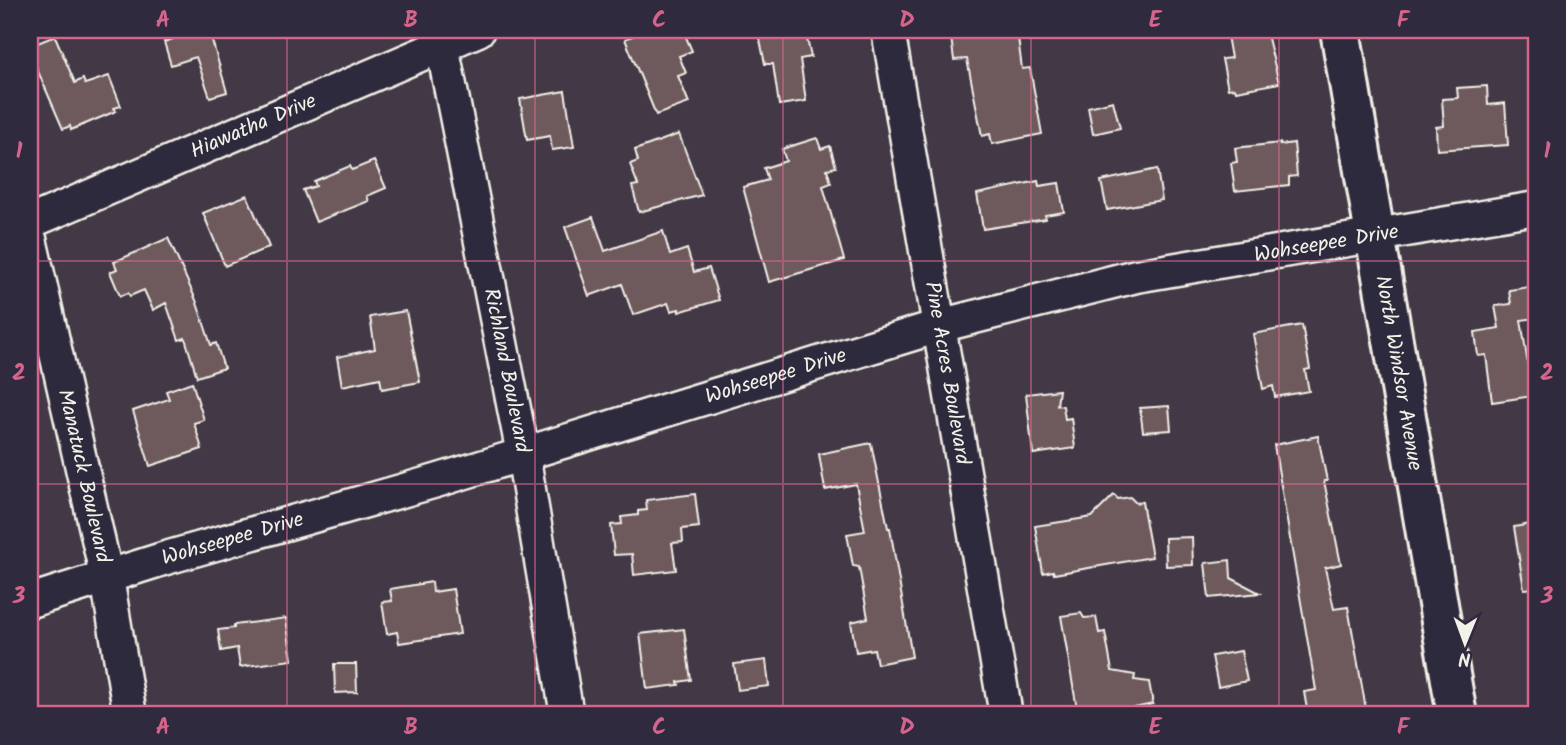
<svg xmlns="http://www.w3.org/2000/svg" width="1566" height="745" font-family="Kalam,sans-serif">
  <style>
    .building { fill: #6e5a5c; stroke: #f4f1e8; stroke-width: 2 }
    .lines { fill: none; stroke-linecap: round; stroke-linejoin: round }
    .street-casing { stroke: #f4f1e8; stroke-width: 37 }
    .secondary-casing { stroke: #f4f1e8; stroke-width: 44 }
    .street { stroke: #2f2a3d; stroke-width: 32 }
    .secondary { stroke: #2f2a3d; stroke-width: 38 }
    .grid { fill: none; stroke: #d4648c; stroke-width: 2; stroke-opacity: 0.55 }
    .labels { text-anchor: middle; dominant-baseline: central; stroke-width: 7; stroke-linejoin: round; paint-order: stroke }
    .street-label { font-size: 21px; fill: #f4f1e8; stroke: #2f2a3d }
    .neatline { fill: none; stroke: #d4648c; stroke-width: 2.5 }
    .grid-label { font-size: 23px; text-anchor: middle; font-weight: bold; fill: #d4648c }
  </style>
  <rect width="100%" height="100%" fill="#423846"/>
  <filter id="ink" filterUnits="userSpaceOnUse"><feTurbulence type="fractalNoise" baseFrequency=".0143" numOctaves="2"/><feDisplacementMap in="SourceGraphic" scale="14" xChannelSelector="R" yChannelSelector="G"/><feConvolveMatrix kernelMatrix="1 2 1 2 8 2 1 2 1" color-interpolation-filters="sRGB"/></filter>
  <g filter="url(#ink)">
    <g class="building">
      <path d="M170,30H209L227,92L210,97L196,57L171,65L164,42L173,39Z"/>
      <path d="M647,30H683L692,51L679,56L686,73L678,76L689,103L656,115L625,39Z"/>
      <path d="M758,30H805L811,57L800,59L806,101L779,105L773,64H765Z"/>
      <path d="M950,30H1017L1022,69L1030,68L1042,134L992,144L990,134L982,136L967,59L954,60Z"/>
      <path d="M1226,30H1266L1279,83L1236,91L1235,88L1228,89L1222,59L1231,58Z"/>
      <path d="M55,36L75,83L83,79L85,84L109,76L121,106L114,108L116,111L71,130L70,126L63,129L30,53V46Z"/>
      <path d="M1487,86L1488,105L1505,103L1508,145L1437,150L1436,127L1444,126L1442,99L1458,98L1457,88Z"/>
      <path d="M565,91L574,147L552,150L550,136L527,140L520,99Z"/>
      <path d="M1113,101L1120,128L1093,134L1088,107Z"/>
      <path d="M679,134L702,195L639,212L632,186L638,185L630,164L638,161L635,150Z"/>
      <path d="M817,138L821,149L830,146L836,167L827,169L831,183L823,186L844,260L769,282L743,187L768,180L764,168L786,161L782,149Z"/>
      <path d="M1280,143V145L1294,143L1297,176L1289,177V185L1235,191L1231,163L1237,162L1235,148Z"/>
      <path d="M374,161L386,188L367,196L369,201L316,222L303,190L316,186L314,181L350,166L352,170Z"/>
      <path d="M1157,169L1162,200L1107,210L1101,181Z"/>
      <path d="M1038,181L1039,186L1059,183L1064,212L1045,215L1046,219L983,229L977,194Z"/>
      <path d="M247,195L269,247L225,266L203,213Z"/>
      <path d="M593,217L605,251L663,231L670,255L687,249L694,272L709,268L719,300L679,312V309L671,311L668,303L633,315L622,284L589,296L565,227Z"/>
      <path d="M168,238L196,300L211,345L216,343L224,368L197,377L185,338L179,340L166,303L153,310L144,290L130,296L128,293L120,296L110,272L117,269L114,262Z"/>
      <path d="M1536,286V318L1521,320L1533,396L1492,402L1486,355L1478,356L1475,332L1499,328L1495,306L1511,304L1509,290Z"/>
      <path d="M406,311L420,382L382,389L380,378L342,386L337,357L375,349L370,317Z"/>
      <path d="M1302,325L1310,369L1305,370L1309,391L1275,397L1273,386L1263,389L1253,334Z"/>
      <path d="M192,382L204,420L194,423L202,449L150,466L133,411L169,399L166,391Z"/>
      <path d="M1059,390L1057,405L1063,406L1065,419L1071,418L1075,448L1033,454L1026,394Z"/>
      <path d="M1169,406L1171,430L1143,432L1140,408Z"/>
      <path d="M1318,436L1327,481H1324L1341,564L1325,568L1334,609L1348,607L1367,715H1308L1304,692L1316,690L1274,445Z"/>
      <path d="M871,443L888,528H890L912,657L877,664L874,649L856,652L851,622L868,618L859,567L853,566L847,534L865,531L856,484L825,490L819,454Z"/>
      <path d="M695,494L699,527L682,529L683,542L672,543L676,570L634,575L632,554L614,555L611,525L622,524L621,517L638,515V511L647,510L646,500Z"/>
      <path d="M1114,495L1118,499L1130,497L1136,503L1142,502L1152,557L1054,574L1053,571L1043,573L1035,526L1092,517Z"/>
      <path d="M1536,523V588L1524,589L1514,527Z"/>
      <path d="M1192,537L1193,565L1166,566L1165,538Z"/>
      <path d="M1230,560L1231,578L1260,593L1209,598L1205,563Z"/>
      <path d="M432,582L433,592L453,589L460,634L399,643L397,632L387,634L382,602L392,601L390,589Z"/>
      <path d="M1081,613L1084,618L1096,617L1099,633L1105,632L1112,671L1135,675L1134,680L1149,682L1153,704L1134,708L1135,715H1078L1061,616Z"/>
      <path d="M286,618L292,660L240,667L237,648L221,651L218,630L234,628V625Z"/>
      <path d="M684,629L691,680L678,682L679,685L647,689L640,634Z"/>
      <path d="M1241,651L1247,681L1218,687L1212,656Z"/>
      <path d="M766,660L769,686L738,690L734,664Z"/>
      <path d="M334,664H356L357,692L335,693Z"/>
    </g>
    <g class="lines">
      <defs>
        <g id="street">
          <path id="s1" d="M436,30L442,45L523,454L567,715"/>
          <path id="s2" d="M888,30L1006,715"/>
          <path id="s3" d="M30,222L478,30"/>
          <path id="s4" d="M30,239L107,578L130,715"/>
          <path id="s5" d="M30,601L166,558L436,481L939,326L1136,276L1536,208"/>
        </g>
        <g id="secondary">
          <path id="s6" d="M1340,30L1457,715"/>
        </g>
      </defs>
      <use href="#street" class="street-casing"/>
      <use href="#secondary" class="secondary-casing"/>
      <use href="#street" class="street"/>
      <use href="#secondary" class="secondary"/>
    </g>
  </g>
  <path class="grid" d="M287,30V715M535,30V715M783,30V715M1031,30V715M1279,30V715M30,261H1536M30,484H1536"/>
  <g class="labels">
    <g class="street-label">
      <text stroke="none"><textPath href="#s3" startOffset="243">Hiawatha Drive</textPath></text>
      <text stroke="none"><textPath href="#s5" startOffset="1346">Wohseepee Drive</textPath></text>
      <text stroke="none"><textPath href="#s1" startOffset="348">Richland Boulevard</textPath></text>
      <text stroke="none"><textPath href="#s6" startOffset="348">North Windsor Avenue</textPath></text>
      <text stroke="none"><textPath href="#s2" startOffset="348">Pine Acres Boulevard</textPath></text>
      <text stroke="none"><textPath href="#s5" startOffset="779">Wohseepee Drive</textPath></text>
      <text stroke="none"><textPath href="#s4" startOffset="243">Manatuck Boulevard</textPath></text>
      <text stroke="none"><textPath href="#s5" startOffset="212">Wohseepee Drive</textPath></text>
    </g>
  </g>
  <rect width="1566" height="745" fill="none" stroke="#2f2a3d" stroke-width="77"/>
  <g transform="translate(1465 643) rotate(181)" stroke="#2f2a3d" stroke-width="5" paint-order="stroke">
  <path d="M0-5L12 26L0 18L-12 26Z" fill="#f4f1e8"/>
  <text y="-10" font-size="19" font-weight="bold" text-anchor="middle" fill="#f4f1e8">N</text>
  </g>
  <rect x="38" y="38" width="1490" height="668" class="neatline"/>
  <g class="grid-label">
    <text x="163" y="27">A</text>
    <text x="411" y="27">B</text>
    <text x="659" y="27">C</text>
    <text x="907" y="27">D</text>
    <text x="1155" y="27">E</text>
    <text x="1403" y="27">F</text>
    <text x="19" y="158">1</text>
    <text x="1547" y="158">1</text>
    <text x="19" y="380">2</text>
    <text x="1547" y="380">2</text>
    <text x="19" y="603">3</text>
    <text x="1547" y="603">3</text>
    <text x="163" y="734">A</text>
    <text x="411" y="734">B</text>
    <text x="659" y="734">C</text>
    <text x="907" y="734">D</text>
    <text x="1155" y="734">E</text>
    <text x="1403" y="734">F</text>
  </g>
</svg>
